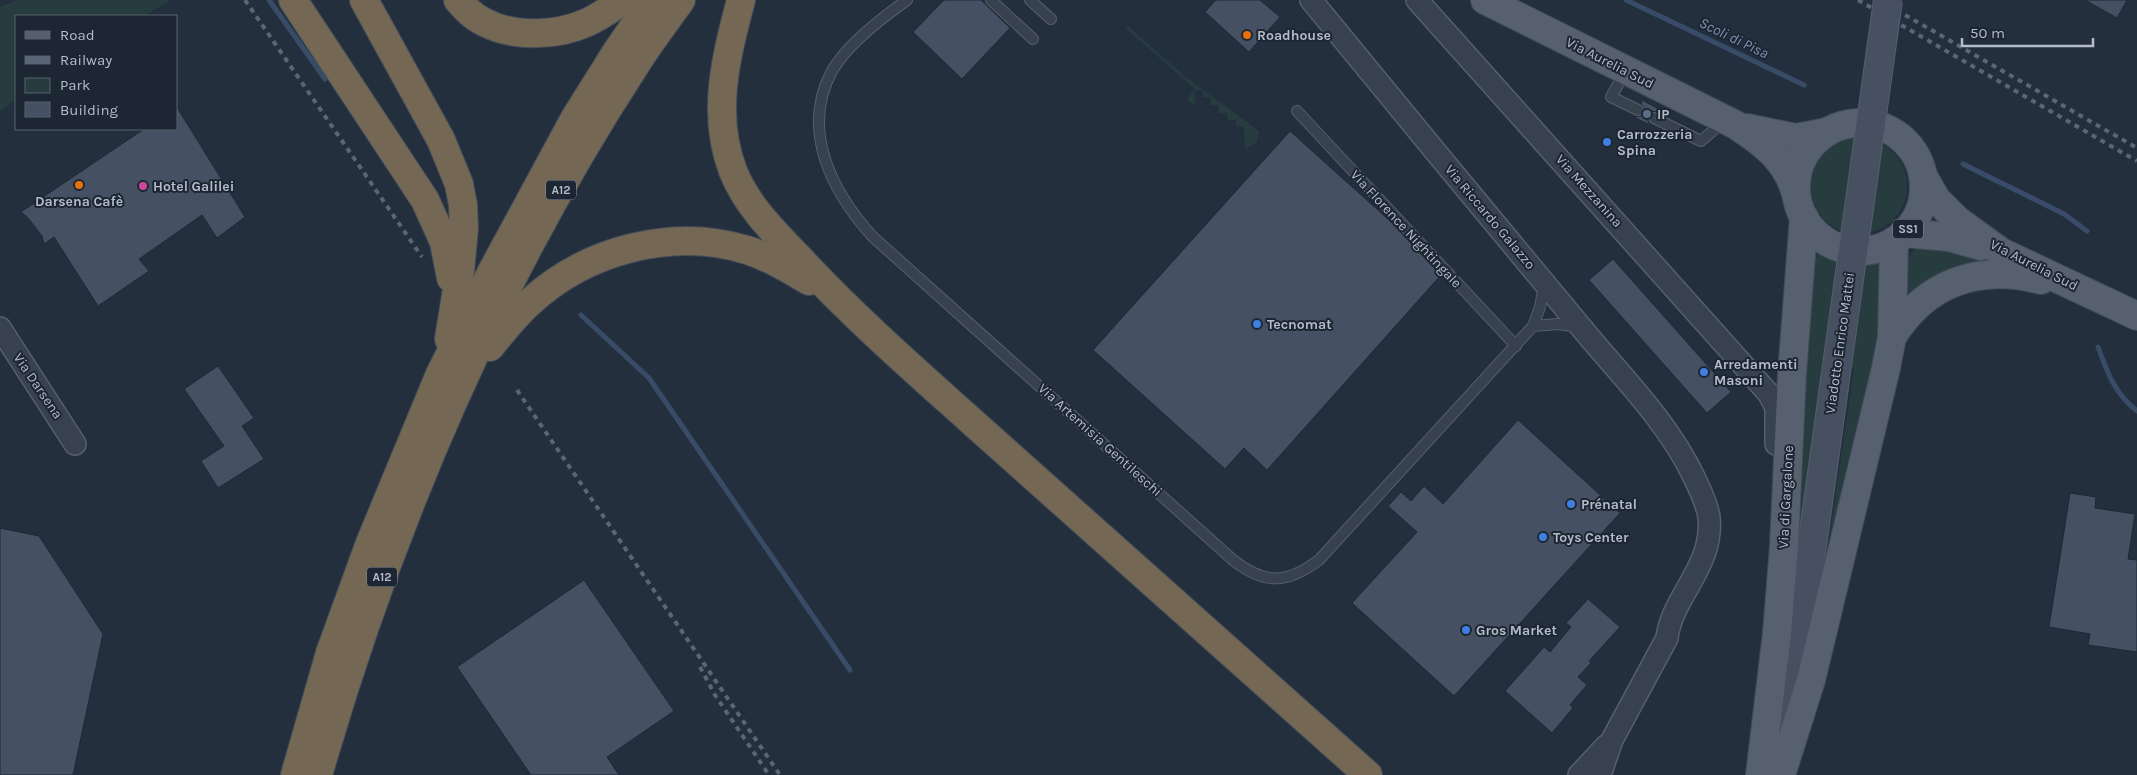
<svg xmlns="http://www.w3.org/2000/svg" width="2137" height="775" font-family="Karla,sans-serif">
  <style>
    .green { fill: #263c3f }
    .lines { fill: none; stroke-linecap: round; stroke-linejoin: round }
    .stream { stroke: #394c67; stroke-width: 5 }
    .building { fill: #455162; stroke: #1f2835 }
    .lane-casing { stroke: #565f6c; stroke-width: 12 }
    .street-casing { stroke: #565f6c; stroke-width: 24 }
    .secondary-casing { stroke: #565f6c; stroke-width: 30 }
    .primary-casing { stroke: #414a57; stroke-width: 30 }
    .highway-casing { stroke: #434c59; stroke-width: 30 }
    .lane { stroke: #38414e; stroke-width: 10 }
    .street { stroke: #38414e; stroke-width: 21 }
    .secondary { stroke: #465061; stroke-width: 28 }
    .primary { stroke: #56606e; stroke-width: 28 }
    .highway { stroke: #746855; stroke-width: 28 }
    .rail { stroke: #5a6575; stroke-width: 4; stroke-dasharray: 5 5; stroke-linecap: butt }
    .secondary-bridge-casing { stroke: #565f6c; stroke-width: 30; stroke-linecap: butt }
    .secondary-bridge { stroke: #465061; stroke-width: 28 }
    .food-dot { fill: #e8710a; stroke: #1d2633; stroke-width: 2 }
    .service-dot { fill: #5c6f8a; stroke: #1d2633; stroke-width: 2 }
    .shop-dot { fill: #3f7fe0; stroke: #1d2633; stroke-width: 2 }
    .hotel-dot { fill: #d1479c; stroke: #1d2633; stroke-width: 2 }
    .labels { text-anchor: middle; dominant-baseline: central; stroke-width: 4; stroke-linejoin: round; paint-order: stroke }
    .shield { fill: #1d2633; stroke: #878f9c; stroke-width: 1 }
    .shield-label { font-size: 12px; font-weight: bold; fill: #b4bcc9 }
    .poi-label { font-size: 14px; font-weight: bold; fill: #b4bcc9; stroke: #1d2633; text-anchor: start }
    .street-label { font-size: 14px; fill: #b4bcc9; stroke: #1d2633 }
    .water-label { font-size: 15px; font-style: italic; fill: #7c92b1; stroke: #1d2633 }
  </style>
  <rect width="100%" height="100%" fill="#242f3e"/>
  <g class="green">
    <path d="M18,0H170L145,16H16V100L0,111V7Z"/>
    <path d="M1128,26L1187,78L1259,131L1257,142L1245,149L1244,127H1236V120H1228L1227,113H1219V105H1211V97H1203L1202,90L1195,91V106L1187,99L1195,89L1129,31L1126,28Z"/>
    <circle cx="1859" cy="186" r="48"/>
    <path d="M1921,244L1964,252L2003,269L1903,307C1904,283 1899,259 1921,244Z"/>
    <path d="M1808,247C1834,263 1858,267 1888,263V293L1814,643L1854,368L1825,364L1784,638Z"/>
  </g>
  <g class="lines">
    <g class="stream">
      <path d="M269,0L325,79"/>
      <path d="M1626,0L1804,85"/>
      <path d="M1963,164L2064,214L2087,231"/>
      <path d="M581,315L649,378L850,670"/>
      <path d="M2098,347C2107,372 2115,394 2137,411"/>
    </g>
  </g>
  <g class="building">
    <path d="M944,0H981L1010,28L962,79L913,32Z"/>
    <path d="M1216,0H1260L1280,17L1249,52L1205,12Z"/>
    <path d="M2085,0H2127L2117,18Z"/>
    <path d="M1642,100L1659,109L1657,112L1653,111L1648,115L1647,119L1650,125L1634,117L1641,116L1644,113L1645,109L1641,104Z"/>
    <path d="M176,106L245,217L217,238L202,215L139,259L149,271L98,306L54,237L44,244L42,236L28,218L21,212L144,129H176Z"/>
    <path d="M1290,131L1390,221L1441,275L1267,470L1244,448L1225,469L1093,350Z"/>
    <path d="M1613,259L1731,392L1707,413L1589,280Z"/>
    <path d="M218,366L254,418L242,426L264,459L218,488L201,461L224,446L184,389Z"/>
    <path d="M1518,420L1620,513L1454,696L1352,603L1417,532L1388,506L1401,492L1411,501L1424,486L1443,504Z"/>
    <path d="M2070,493L2096,497L2095,508L2135,514L2128,559L2137,560V652L2088,645L2090,634L2049,627Z"/>
    <path d="M0,528L39,536L103,634L73,775H0Z"/>
    <path d="M584,580L674,711L607,757L619,775H531L457,667Z"/>
    <path d="M1588,599L1620,627L1589,661L1591,663L1578,677L1587,685L1570,705L1573,708L1552,733L1505,691L1544,647L1550,652L1571,627L1566,623Z"/>
  </g>
  <g class="lines">
    <defs>
      <g id="lane">
        <path d="M907,0C883,17 847,44 832,71C800,130 832,192 873,237L1233,560C1265,585 1287,584 1319,560L1533,326L1540,307L1544,286"/>
        <path d="M991,0L1033,39"/>
        <path d="M1030,0L1051,19"/>
        <path d="M1625,72L1611,97L1638,110"/>
        <path d="M1297,111L1516,346"/>
        <path d="M1654,118L1701,141L1723,122"/>
        <path d="M1533,326L1558,324L1579,327"/>
      </g>
      <g id="street">
        <path d="M1311,0C1400,109 1490,218 1580,326C1620,375 1666,419 1694,477C1700,490 1707,503 1709,517C1714,567 1672,596 1667,638L1612,740L1600,775"/>
        <path d="M1417,0L1769,394L1776,408V444"/>
        <path d="M0,328L75,444"/>
        <path d="M1579,775L1606,746"/>
      </g>
      <path id="secondary" d="M1780,747L1797,654L1835,380"/>
      <g id="primary">
        <path d="M1485,0L1736,125C1763,143 1787,160 1796,194"/>
        <circle cx="1860" cy="187" r="64"/>
        <path d="M1747,128L1796,138L1827,132"/>
        <path d="M1923,176L1936,199L1957,220L2001,252L2137,316"/>
        <path d="M1904,233L1949,237L1981,246"/>
        <path d="M1892,337C1926,282 1979,264 2041,280"/>
        <path d="M1760,775L1777,633L1784,546L1792,374L1804,217"/>
        <path d="M1781,775L1811,680L1886,368L1892,337L1894,241"/>
      </g>
      <g id="highway">
        <path d="M293,0L425,200L444,242L451,278"/>
        <path d="M364,0L441,140L459,184L463,205L464,228L460,271L449,339"/>
        <path d="M458,0C466,9 473,17 484,22C514,38 558,36 588,22C601,16 613,7 624,0"/>
        <path d="M741,0C726,57 711,114 733,171C747,206 774,232 800,259C853,316 911,367 969,419C1102,538 1235,656 1368,775"/>
        <path d="M490,347C502,332 514,317 528,304C585,250 672,227 747,250C769,257 789,269 809,281"/>
        <path d="M295,775L330,653L370,543L440,374L491,273L575,118L617,51L652,0"/>
        <path d="M318,775C390,525 494,282 636,64C650,42 666,21 681,0"/>
      </g>
    </defs>
    <use href="#lane" class="lane-casing"/>
    <use href="#street" class="street-casing"/>
    <use href="#secondary" class="secondary-casing"/>
    <use href="#primary" class="primary-casing"/>
    <use href="#highway" class="highway-casing"/>
    <use href="#lane" class="lane"/>
    <use href="#street" class="street"/>
    <use href="#secondary" class="secondary"/>
    <use href="#primary" class="primary"/>
    <use href="#highway" class="highway"/>
    <g class="rail">
      <path d="M245,0L422,257"/>
      <path d="M1858,0L2137,161"/>
      <path d="M1879,0L2137,148"/>
      <path d="M517,390L780,775"/>
      <path d="M700,667L715,695L769,775"/>
    </g>
    <defs>
      <path id="secondary-bridge" d="M1835,380L1888,0"/>
    </defs>
    <use href="#secondary-bridge" class="secondary-bridge-casing"/>
    <use href="#secondary-bridge" class="secondary-bridge"/>
  </g>
  <g class="food-dot">
    <circle cx="1247" cy="35" r="5"/>
    <circle cx="79" cy="185" r="5"/>
  </g>
  <circle class="service-dot" cx="1647" cy="114" r="5"/>
  <g class="shop-dot">
    <circle cx="1607" cy="142" r="5"/>
    <circle cx="1257" cy="324" r="5"/>
    <circle cx="1704" cy="372" r="5"/>
    <circle cx="1571" cy="504" r="5"/>
    <circle cx="1543" cy="537" r="5"/>
    <circle cx="1466" cy="630" r="5"/>
  </g>
  <circle class="hotel-dot" cx="143" cy="186" r="5"/>
  <g class="labels">
    <g class="shield">
      <rect x="546" y="180.5" width="30" height="19" rx="4"/>
      <rect x="1893" y="219.5" width="30" height="19" rx="4"/>
      <rect x="367" y="567.5" width="30" height="19" rx="4"/>
    </g>
    <g class="shield-label">
      <text x="561" y="190">A12</text>
      <text x="1908" y="229">SS1</text>
      <text x="382" y="577">A12</text>
    </g>
    <g class="poi-label">
      <text x="1257" y="35">Roadhouse</text>
      <text x="1657" y="114">IP</text>
      <text x="1617" y="134">Carrozzeria<tspan x="1617" dy="16">Spina</tspan></text>
      <text x="153" y="186">Hotel Galilei</text>
      <text x="79" y="201" text-anchor="middle">Darsena Cafè</text>
      <text x="1267" y="324">Tecnomat</text>
      <text x="1714" y="364">Arredamenti<tspan x="1714" dy="16">Masoni</tspan></text>
      <text x="1581" y="504">Prénatal</text>
      <text x="1553" y="537">Toys Center</text>
      <text x="1476" y="630">Gros Market</text>
    </g>
    <g class="street-label">
      <text transform="translate(1610 63) rotate(27)">Via Aurelia Sud</text>
      <text transform="translate(1589 191) rotate(48)">Via Mezzanina</text>
      <text transform="translate(1490 217) rotate(50)">Via Riccardo Galazzo</text>
      <text transform="translate(1406 229) rotate(47)">Via Florence Nightingale</text>
      <text transform="translate(2034 265) rotate(27)">Via Aurelia Sud</text>
      <text transform="translate(1840 343) rotate(-82)">Viadotto Enrico Mattei</text>
      <text transform="translate(38 386) rotate(56)">Via Darsena</text>
      <text transform="translate(1100 440) rotate(42)">Via Artemisia Gentileschi</text>
      <text transform="translate(1786 497) rotate(-87)">Via di Gargalone</text>
    </g>
    <g class="water-label">
      <text transform="translate(1734 38) rotate(26)">Scoli di Pisa</text>
    </g>
  </g>
  <rect x="15" y="15" width="162" height="115" fill="#1d2633" stroke="#59626f"/>
  <rect x="25" y="31" width="25" height="8" fill="#56606e" stroke="#59626f"/>
  <text x="60" y="40" font-size="15" fill="#b4bcc9">Road</text>
  <rect x="25" y="56" width="25" height="8" fill="#5a6575" stroke="#59626f"/>
  <text x="60" y="65" font-size="15" fill="#b4bcc9">Railway</text>
  <rect x="25" y="78" width="25" height="15" fill="#263c3f" stroke="#59626f"/>
  <text x="60" y="90" font-size="15" fill="#b4bcc9">Park</text>
  <rect x="25" y="102" width="25" height="15" fill="#455162" stroke="#59626f"/>
  <text x="60" y="115" font-size="15" fill="#b4bcc9">Building</text>
  <path d="M1962 38v8h131v-8" fill="none" stroke="#b4bcc9" stroke-width="2.5"/>
  <text x="1970" y="38" font-size="15" fill="#b4bcc9" stroke="#1d2633" stroke-width="4" paint-order="stroke">50 m</text>
</svg>
